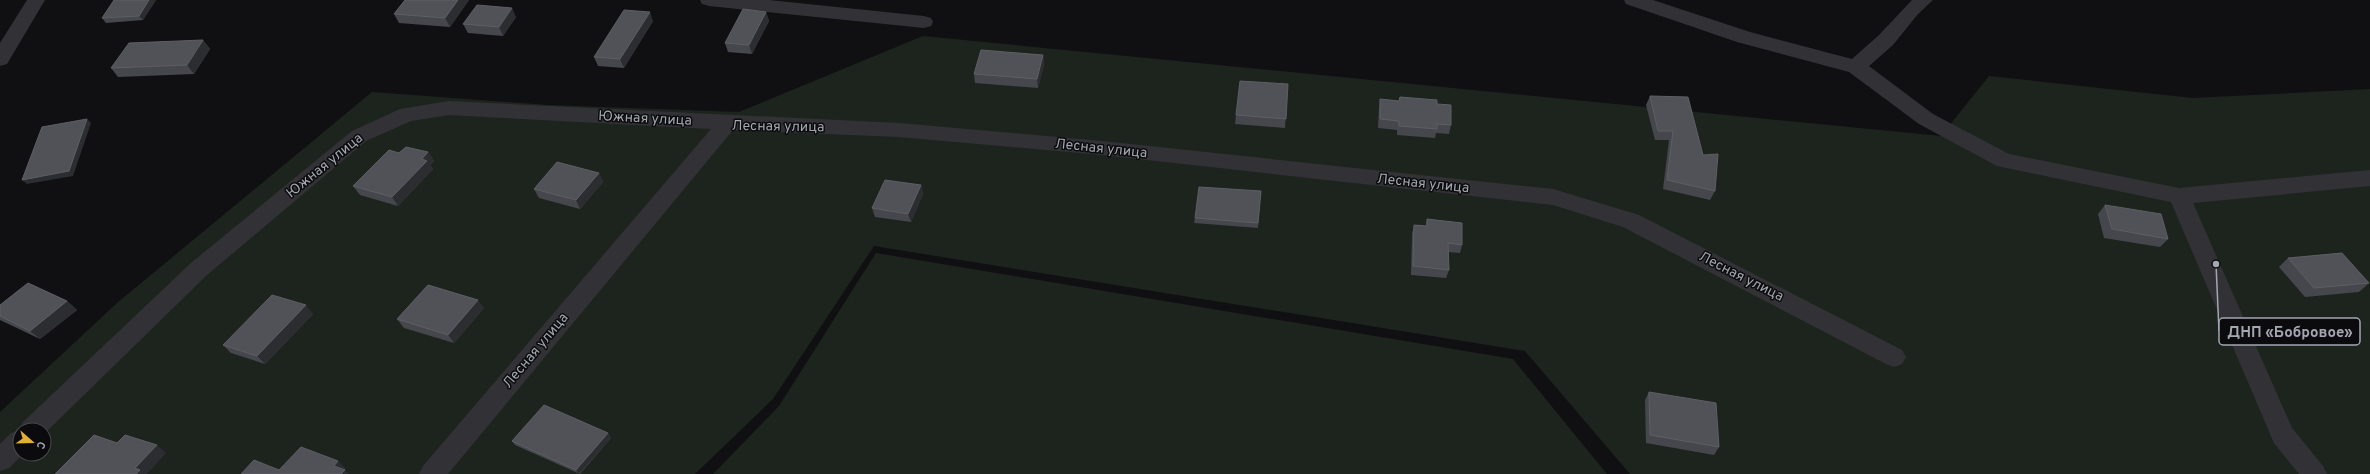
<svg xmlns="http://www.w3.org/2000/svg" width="2370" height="474" font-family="Overpass,sans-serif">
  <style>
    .green { fill: #1d241e; fill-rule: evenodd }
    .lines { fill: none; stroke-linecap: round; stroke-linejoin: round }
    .minor { fill: #323236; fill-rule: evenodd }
    .wall { fill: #46474d }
    .shaded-wall { fill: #2c2d31 }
    .building { fill: #505257; stroke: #5d5f65 }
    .labels { text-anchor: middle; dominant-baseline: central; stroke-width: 3; stroke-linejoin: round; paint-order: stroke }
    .street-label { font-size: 14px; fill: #a2a7b1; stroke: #0b0b0d }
    .leader { fill: none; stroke: #a2a7b1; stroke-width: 1.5 }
    .callout-dot { fill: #a2a7b1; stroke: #0b0b0d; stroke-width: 1.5 }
    .callout { fill: #0b0b0d; stroke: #a2a7b1; stroke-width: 1.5 }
    .callout-label { font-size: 15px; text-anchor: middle; font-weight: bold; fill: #a2a7b1 }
  </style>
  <rect width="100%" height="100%" fill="#101012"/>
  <g class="green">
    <path d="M923,36L1941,136L1989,76L2193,98L2370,89V474H1630L1525,351L874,246L773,399L695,474H0V412L117,303L372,92L548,105L739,112ZM20,430H44V454H20Z"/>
    <path d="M876,253L1513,359L1607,474H713L779,406Z"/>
  </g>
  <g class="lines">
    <g class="minor">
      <path d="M27,0H45L7,64L0,66V43Z"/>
      <path d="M700,0H769L924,16L931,18L933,22L931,26L924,28L709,6L702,4Z"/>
      <path d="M1624,0H1653L1750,32L1852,59L1879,35L1912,0H1933L1918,14L1893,45L1869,66L1933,114L2009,154L2179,188L2370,170V186L2193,203L2292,428L2323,466L2327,474H2299L2274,443L2171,202L1997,166L1919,124L1849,72L1737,42L1626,4Z"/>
      <path d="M449,101L899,123L1102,141L1553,189L1639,215L1902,350L1906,357L1902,364L1894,367L1886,364L1623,227L1553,205L1102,155L899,137L733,130L448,474H419L423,466L711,129L449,115L411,121L366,141L207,275L44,434V430H20V454H23L9,468L0,471V444L11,433L20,430L23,422L191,263L352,131L400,109Z"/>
    </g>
  </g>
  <g class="wall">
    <path d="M156,0L143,20L106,23L102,18Z"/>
    <path d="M405,0H469L450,27L399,23L394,14Z"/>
    <path d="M766,12L769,21L752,54L728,52L725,43Z"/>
    <path d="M516,17L503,36L468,33L463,24Z"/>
    <path d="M653,21L624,68L598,66L594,57Z"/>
    <path d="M203,40L210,49L194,74L118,77L111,68Z"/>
    <path d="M1043,55L1044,64L1038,88L975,83L974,74Z"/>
    <path d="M1288,84L1285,128L1235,124L1236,115Z"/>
    <path d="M1650,96L1703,155L1715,191L1710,200L1663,189L1669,140H1655L1646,105Z"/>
    <path d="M1400,97L1437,104L1451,125L1449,134L1436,133L1435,138L1397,135V130L1378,128L1379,108L1380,99L1399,101Z"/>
    <path d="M428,152L434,161L430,165L433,169L398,206L360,195L353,186L399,153Z"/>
    <path d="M599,173L603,182L580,209L539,198L534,189Z"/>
    <path d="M921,185L923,194L911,222L875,217L872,208Z"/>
    <path d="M1261,191L1258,228L1194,223L1195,218Z"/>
    <path d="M2105,205L2168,239L2160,247L2104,238L2098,214Z"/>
    <path d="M1427,219L1462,245L1460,253L1448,252L1449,270L1446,278L1411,275L1412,234L1414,225L1426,226Z"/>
    <path d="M2288,258L2369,283L2359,292L2305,297L2279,267Z"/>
    <path d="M67,301L77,310L40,339L0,320V305Z"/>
    <path d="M484,308L454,343L404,328L397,319Z"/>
    <path d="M313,314L265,364L231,353L223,345Z"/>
    <path d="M1649,392L1719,447L1714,455L1646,443L1645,400Z"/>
    <path d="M608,433L611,438L580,474L515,445L512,441Z"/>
  </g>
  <g class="shaded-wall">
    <path d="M149,0H156L143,20L139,16Z"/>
    <path d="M458,0H469L450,27L445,18Z"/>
    <path d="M512,8L516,17L503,36L499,27Z"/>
    <path d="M650,12L653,21L624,68L620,59Z"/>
    <path d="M766,12L769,21L752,54L749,45Z"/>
    <path d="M203,40L210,49L194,74L187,65Z"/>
    <path d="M1043,55L1044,64L1038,88L1037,79Z"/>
    <path d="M87,119L91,123L73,176L27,184L22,180Z"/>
    <path d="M428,152L434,161L430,165L433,169L398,206L392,197L422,159Z"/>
    <path d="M599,173L603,182L580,209L576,200Z"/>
    <path d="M921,185L923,194L911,222L908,214Z"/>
    <path d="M478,300L484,308L454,343L448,335Z"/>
    <path d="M67,301L77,310L40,339L30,331Z"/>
    <path d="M306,305L313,314L265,364L257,356Z"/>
    <path d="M608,433L611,438L579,474L576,470Z"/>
    <path d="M157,445L166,453L147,474H136L135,468Z"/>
    <path d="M338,461L346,469L345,470L349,474H341L334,466Z"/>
  </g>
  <g class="building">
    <path d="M114,0H149L139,16L102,18Z"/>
    <path d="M405,0H458L445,18L394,14Z"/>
    <path d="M477,5L512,8L499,27L463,24Z"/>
    <path d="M743,9L766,12L749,45L725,43Z"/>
    <path d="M624,10L650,12L620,59L594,57Z"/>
    <path d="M203,40L187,65L111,68L129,43Z"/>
    <path d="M981,50L1043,55L1037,79L974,74Z"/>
    <path d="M1240,81L1288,84L1286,119L1236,115Z"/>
    <path d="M1650,96L1688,97L1703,155L1718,154L1715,191L1667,180L1673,131H1658Z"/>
    <path d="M1400,97L1437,100V104L1451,105V125L1437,124V129L1399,126V121L1380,119V99L1399,101Z"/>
    <path d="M87,119L69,171L22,180L42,127Z"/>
    <path d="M406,147L428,152L422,159L427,161L392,197L353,186L389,150L399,153Z"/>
    <path d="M557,162L599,173L576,200L534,189Z"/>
    <path d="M885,180L921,185L908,214L872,208Z"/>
    <path d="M1199,187L1261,191L1258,223L1195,218Z"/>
    <path d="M2105,205L2161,214L2168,239L2112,229Z"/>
    <path d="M1427,219L1462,223V245L1448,243L1449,270L1413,266L1414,225L1427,226Z"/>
    <path d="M2342,253L2369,283L2314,288L2288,258Z"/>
    <path d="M28,283L67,301L30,331L0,316V305Z"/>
    <path d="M428,285L478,300L448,335L397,319Z"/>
    <path d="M272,295L306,305L257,356L223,345Z"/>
    <path d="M1649,392L1716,403L1719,447L1650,435Z"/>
    <path d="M544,405L608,433L576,470L512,441Z"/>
    <path d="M94,435L117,443L125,435L157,445L135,468L140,470L136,474H55Z"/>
    <path d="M301,447L338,461L334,466L345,470L341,474H241L254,460L279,470Z"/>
  </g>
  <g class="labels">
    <g class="street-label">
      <text transform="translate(645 119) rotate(3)">Южная улица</text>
      <text transform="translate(778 127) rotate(1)">Лесная улица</text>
      <text transform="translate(1101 149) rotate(6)">Лесная улица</text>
      <text transform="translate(325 166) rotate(-39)">Южная улица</text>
      <text transform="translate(1423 184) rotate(6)">Лесная улица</text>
      <text transform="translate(1741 277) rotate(27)">Лесная улица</text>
      <text transform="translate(536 351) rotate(-50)">Лесная улица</text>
    </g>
  </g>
  <path class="leader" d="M2216 264L2219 331"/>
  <circle class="callout-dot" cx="2216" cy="264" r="4"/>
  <rect class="callout" x="2219" y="318" width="141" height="27" rx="4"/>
  <g class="callout-label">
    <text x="2290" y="337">ДНП «Бобровое»</text>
  </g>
  <g transform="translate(32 442) rotate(110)"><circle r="19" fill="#0b0b0d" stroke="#47494f"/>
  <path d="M0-3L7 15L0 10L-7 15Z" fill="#e4af36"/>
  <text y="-6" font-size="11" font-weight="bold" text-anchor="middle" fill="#a2a7b1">С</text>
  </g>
</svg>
